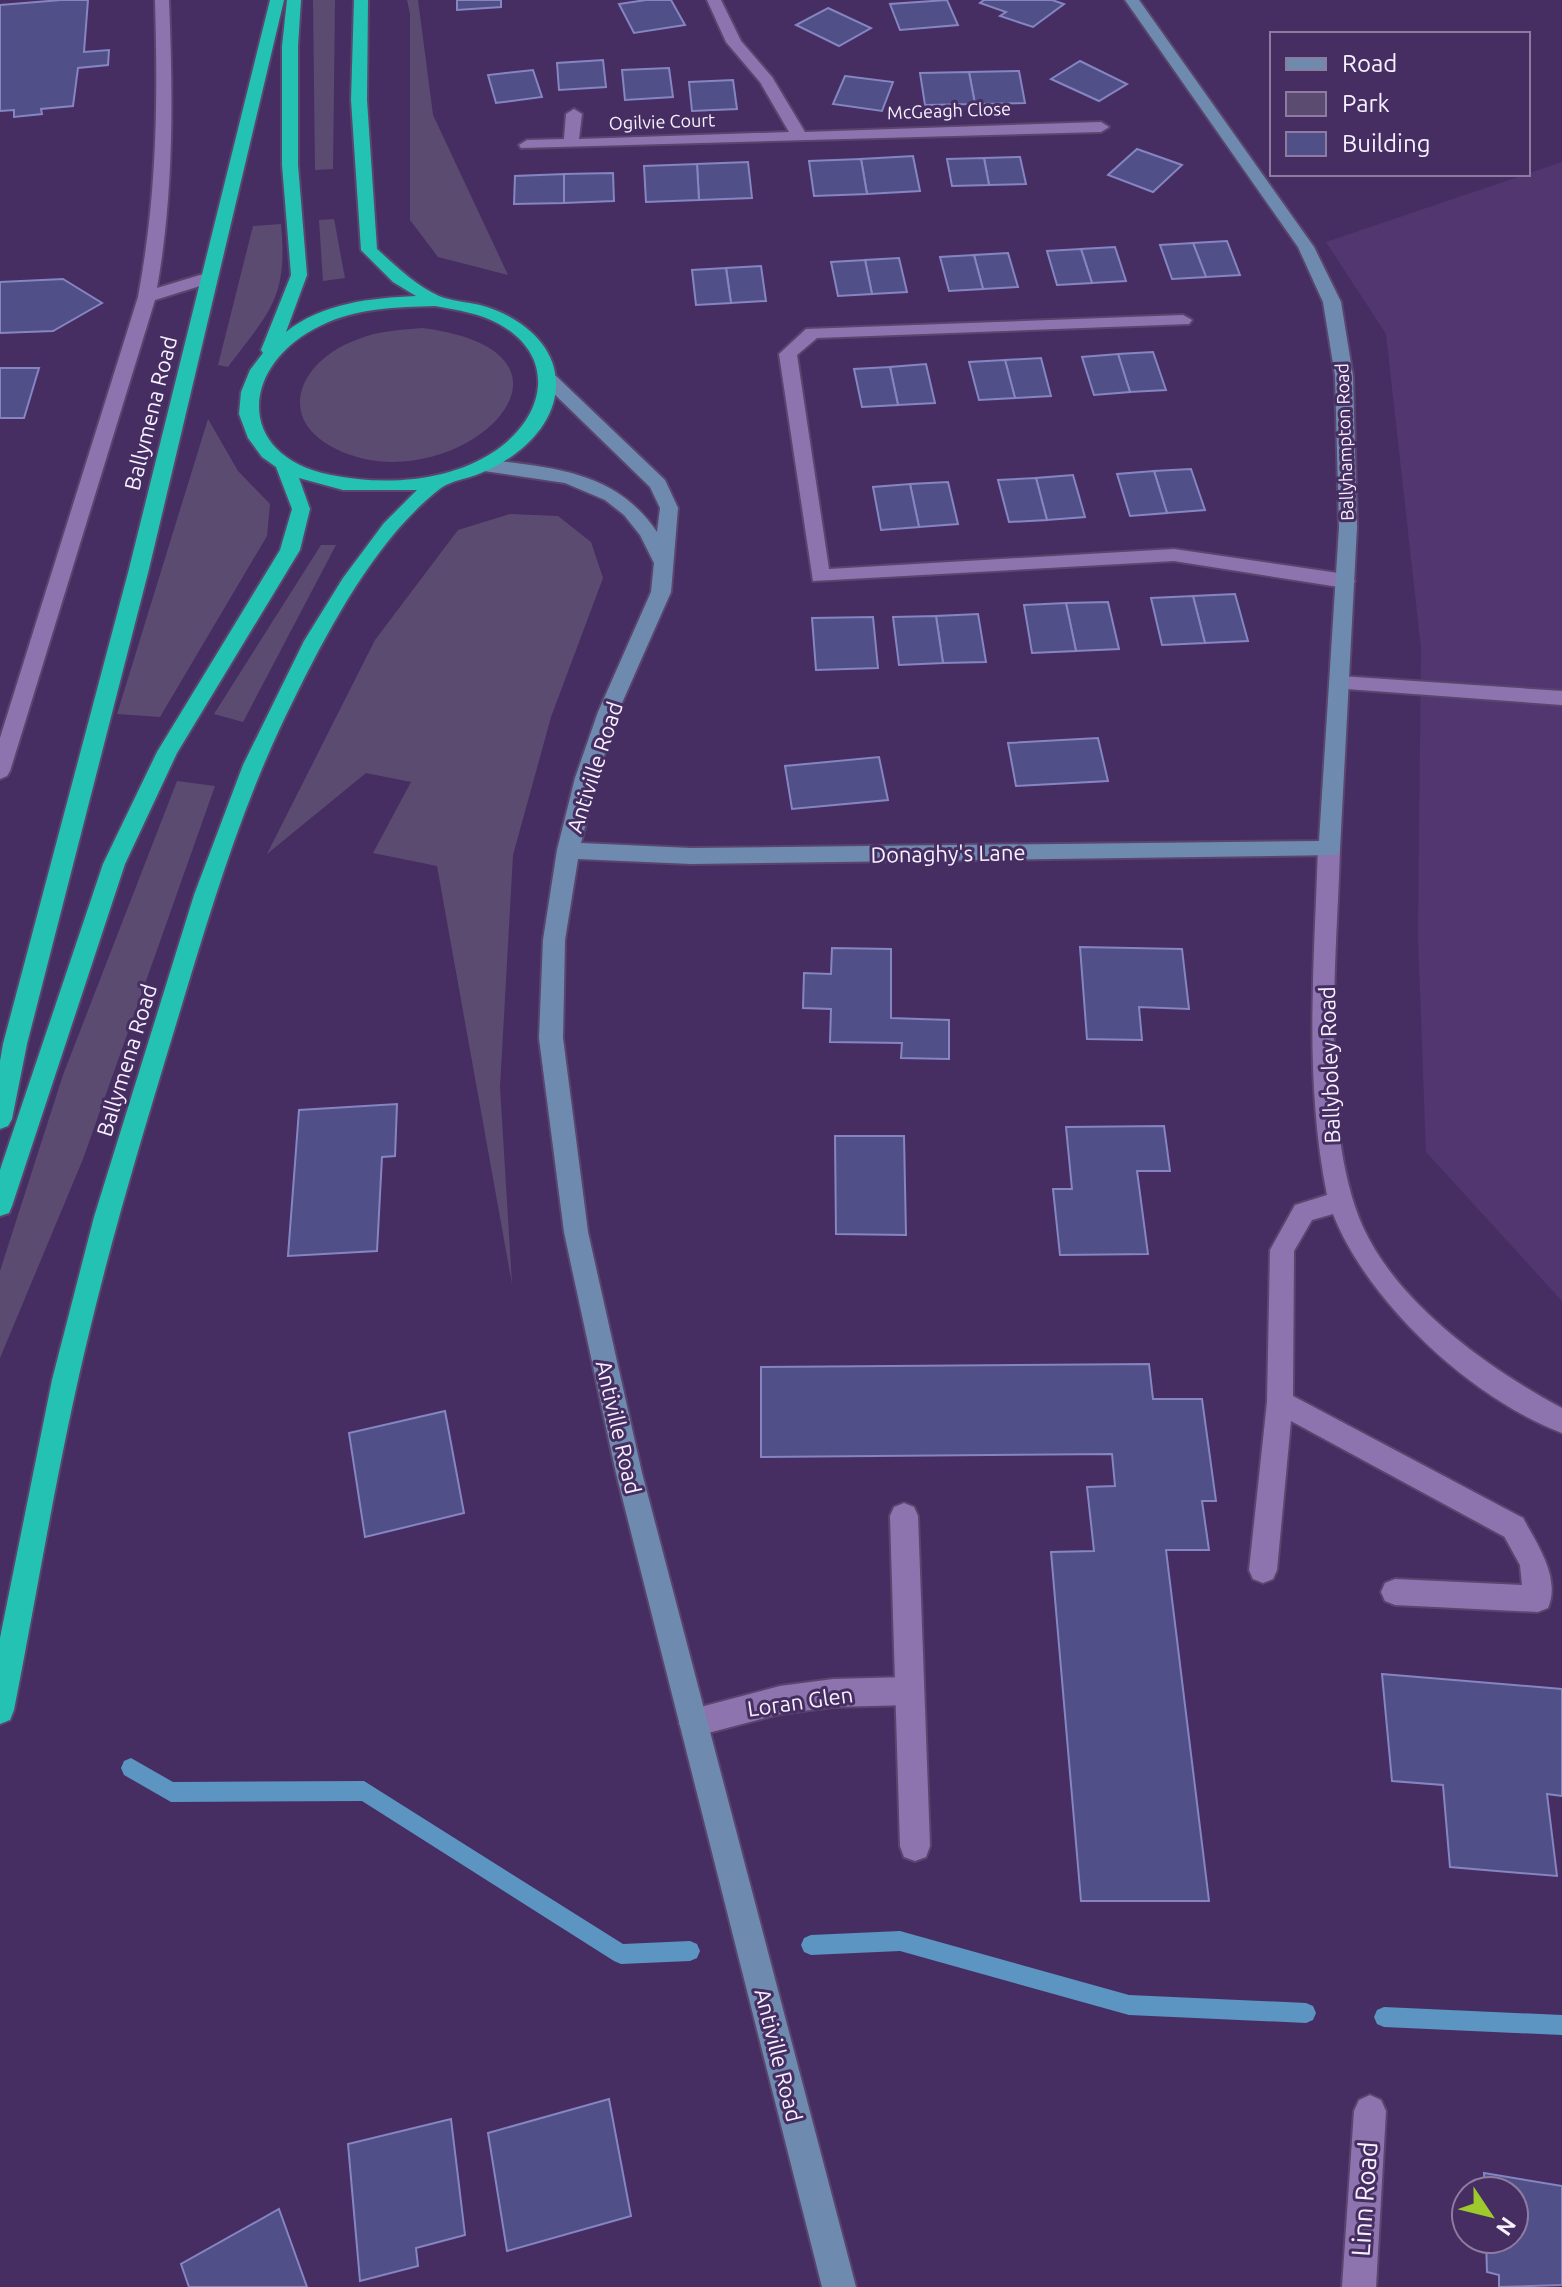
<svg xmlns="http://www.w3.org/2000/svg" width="1562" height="2287" font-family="Ubuntu,sans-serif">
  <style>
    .built { fill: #523670 }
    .green { fill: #5c4b71 }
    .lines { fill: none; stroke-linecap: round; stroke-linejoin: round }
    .stream { fill: #5c94c2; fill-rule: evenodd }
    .building { fill: #514f87; stroke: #8585c2; stroke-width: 2 }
    .lane-casing { stroke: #59456e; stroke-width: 4 }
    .street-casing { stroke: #59456e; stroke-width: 4 }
    .secondary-casing { stroke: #59456e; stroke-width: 4 }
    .highway-casing { stroke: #59456e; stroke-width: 4 }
    .lane { fill: #8e74ae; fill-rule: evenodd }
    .street { fill: #8e74ae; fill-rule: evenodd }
    .secondary { fill: #6e8baf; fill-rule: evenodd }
    .highway { fill: #23c2b2; fill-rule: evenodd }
    .labels { text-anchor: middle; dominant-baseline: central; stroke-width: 6; stroke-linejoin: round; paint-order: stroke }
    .far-street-label { font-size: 18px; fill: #f6f1fe; stroke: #472e62 }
    .street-label { font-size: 22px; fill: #f6f1fe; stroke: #472e62 }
    .near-street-label { font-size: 26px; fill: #f6f1fe; stroke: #472e62 }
  </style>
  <rect width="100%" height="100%" fill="#472e62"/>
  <path class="built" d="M1562,162V1301L1426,1152L1418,936L1421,648L1386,334L1326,242Z"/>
  <g class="green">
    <path d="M313,0H335L333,169L315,170Z"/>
    <path d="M407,0H418L433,115L508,275L438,257L410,220V14Z"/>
    <path d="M334,219L345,278L323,281L319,220Z"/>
    <path d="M281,224C288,298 270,311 228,367L218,365L253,226Z"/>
    <path d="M422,328C618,353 454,507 336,449C273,418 301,360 356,340C377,331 399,330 422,328Z"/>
    <path d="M208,419L238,471L270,504L267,536L160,717L117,714Z"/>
    <path d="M510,514L558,516L591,542L603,578L551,717L513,855L500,1087L512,1284L437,866L373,853L411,782L366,773L267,854L375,640L458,530Z"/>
    <path d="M321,545H336L243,722L214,714Z"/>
    <path d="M177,781L215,786L83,1159L0,1358V1271L63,1075Z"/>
  </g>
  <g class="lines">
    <g class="stream">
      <path d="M131,1758L173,1782L364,1781L623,1944L690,1941L697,1944L700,1951L697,1958L690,1961L621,1964L614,1961L362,1801L171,1802L124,1775L121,1768L124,1761Z"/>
      <path d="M900,1931L1129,1995L1306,2003L1313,2006L1316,2013L1313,2020L1306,2023L1129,2015L900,1951L811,1955L804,1952L801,1945L804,1938L811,1935Z"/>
      <path d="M1384,2007L1562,2015V2035L1384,2027L1377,2024L1374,2017L1377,2010Z"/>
    </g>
  </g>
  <g class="building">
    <path d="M61,0H88L84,52L109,50L108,65L78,68L73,106L41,109L42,114L14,117V110L0,111V5Z"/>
    <path d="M457,0H501V7L457,10Z"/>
    <path d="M646,0H671L685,25L634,33L619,4Z"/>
    <path d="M947,0L958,25L900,30L890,4Z"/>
    <path d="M984,0H1052L1064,4L1033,27L1000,16L1006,12L980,3Z"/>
    <path d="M828,8L871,28L839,46L796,25Z"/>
    <path d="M603,60L606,87L559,90L557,63Z"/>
    <path d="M1080,61L1127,84L1099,101L1051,79Z"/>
    <path d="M669,68L673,97L625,100L622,70Z"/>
    <path d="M533,70L542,97L496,103L488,75Z"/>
    <path d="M1019,71L1025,103L975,104L969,72Z"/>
    <path d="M969,72L975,104L925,105L920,73Z"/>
    <path d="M845,76L893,82L882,111L833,104Z"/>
    <path d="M733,80L737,109L692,111L689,82Z"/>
    <path d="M1137,149L1182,165L1153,192L1108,175Z"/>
    <path d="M913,156L920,191L867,194L861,159Z"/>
    <path d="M1020,157L1026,184L989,185L984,158Z"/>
    <path d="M984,158L989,185L952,186L947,159Z"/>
    <path d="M861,159L867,194L814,196L809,161Z"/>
    <path d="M748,162L752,198L699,200L697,164Z"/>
    <path d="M697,164L699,200L646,202L644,166Z"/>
    <path d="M613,173L614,201L564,203V174Z"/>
    <path d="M564,174V203L514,204L515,176Z"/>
    <path d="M1227,241L1240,275L1206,277L1193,243Z"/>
    <path d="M1193,243L1206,277L1172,279L1160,245Z"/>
    <path d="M1115,247L1126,281L1092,283L1081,249Z"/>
    <path d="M1081,249L1092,283L1057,285L1047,251Z"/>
    <path d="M1008,253L1018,287L983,289L974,255Z"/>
    <path d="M974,255L983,289L949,291L940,257Z"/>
    <path d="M899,258L907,292L872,294L865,260Z"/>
    <path d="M865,260L872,294L838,296L831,262Z"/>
    <path d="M761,266L766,301L731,303L726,268Z"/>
    <path d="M726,268L731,303L696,305L692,270Z"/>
    <path d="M63,279L102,303L53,331L0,333V282Z"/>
    <path d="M1153,352L1166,390L1130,392L1118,354Z"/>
    <path d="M1118,354L1130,392L1094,395L1082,357Z"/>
    <path d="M1041,358L1051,396L1015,398L1005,360Z"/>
    <path d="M1005,360L1015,398L979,400L969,362Z"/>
    <path d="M926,364L935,403L898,405L890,367Z"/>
    <path d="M890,367L898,405L862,407L854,369Z"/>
    <path d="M0,368H39L24,418H0Z"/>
    <path d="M1191,469L1205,510L1167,513L1154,471Z"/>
    <path d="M1154,471L1167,513L1130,516L1117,474Z"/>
    <path d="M1073,475L1085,517L1047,520L1036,478Z"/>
    <path d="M1036,478L1047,520L1009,522L998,480Z"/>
    <path d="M948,482L958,524L919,527L910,484Z"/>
    <path d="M910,484L919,527L881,530L873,487Z"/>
    <path d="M1235,594L1248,641L1205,643L1193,596Z"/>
    <path d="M1193,596L1205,643L1162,645L1151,598Z"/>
    <path d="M1108,602L1119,649L1076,651L1066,603Z"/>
    <path d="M1066,603L1076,651L1032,653L1024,605Z"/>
    <path d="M978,614L986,662L943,663L936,616Z"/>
    <path d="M936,616L943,663L899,665L893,617Z"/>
    <path d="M873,617L878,668L816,670L812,618Z"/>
    <path d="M1098,738L1108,781L1016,786L1008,743Z"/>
    <path d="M879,757L888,800L792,809L785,766Z"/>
    <path d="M1080,947L1182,949L1189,1009L1139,1007L1142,1040L1087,1039Z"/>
    <path d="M832,948L891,949V1018L949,1020V1059L901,1058L902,1043L830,1042L831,1009L803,1008L804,973L831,974Z"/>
    <path d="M397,1104L395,1156L382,1157L377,1251L288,1256L299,1110Z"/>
    <path d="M1164,1126L1170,1171H1137L1148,1254L1060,1255L1053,1189H1072L1066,1127Z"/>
    <path d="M835,1136H904L906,1235L836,1234Z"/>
    <path d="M1149,1364L1153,1399H1202L1216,1501H1202L1209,1550H1166L1209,1901H1081L1051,1552L1094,1551L1087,1487L1115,1486L1112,1454L761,1457V1367Z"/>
    <path d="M445,1411L464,1513L365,1537L349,1433Z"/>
    <path d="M1382,1674L1562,1689V1796L1547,1794L1557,1876L1450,1867L1443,1785L1392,1781Z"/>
    <path d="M609,2099L631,2216L507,2251L488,2133Z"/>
    <path d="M451,2119L465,2235L416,2248L418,2266L360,2281L348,2144Z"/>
    <path d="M1484,2173L1562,2186V2285L1499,2287V2275L1487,2272L1486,2239H1514V2191H1485Z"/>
    <path d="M279,2209L307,2287H189L181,2264Z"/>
  </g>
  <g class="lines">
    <defs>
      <g id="lane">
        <path d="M1340,676L1562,691V705L1333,688L1330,683L1333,678Z"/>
        <path d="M904,1503L914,1507L918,1516L930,1846L926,1857L915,1861L904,1857L900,1846L890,1516L894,1507Z"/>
        <path d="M1513,1514L1523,1518C1537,1544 1561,1578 1548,1608L1538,1612L1395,1605L1385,1601L1381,1592L1385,1583L1395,1579L1522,1585L1520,1565L1499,1527L1503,1518Z"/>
      </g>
      <g id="street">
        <path d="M155,0H169C173,97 174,192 157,288L210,272L218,277L216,281L155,300L10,771L7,776L0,779V738L138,297C157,195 158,103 155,0Z"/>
        <path d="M707,0H721L741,41L772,77L805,132L1101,122L1109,127L1101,132L521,148L519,145L527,140L564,139L566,114L574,109L582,114L579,139L789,132L760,82L726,42Z"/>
        <path d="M1183,315L1192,320L1189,324L817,338L797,355L829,569L1174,549L1345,574L1355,581L1352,586L1345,588L1174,561L813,581L779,354L806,329Z"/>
        <path d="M1329,841L1337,843L1340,849C1337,958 1319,1128 1363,1227C1398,1304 1489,1369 1562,1408V1433C1472,1399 1368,1303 1333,1214L1312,1220L1294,1251L1293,1396L1523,1518L1527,1527L1523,1536L1513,1540L1503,1536L1291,1421L1277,1570L1273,1579L1263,1583L1253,1579L1249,1570L1267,1402L1270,1250L1295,1205L1327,1195C1304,1081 1314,965 1318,849L1321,843Z"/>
        <path d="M909,1677L919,1681L923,1691L919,1701L909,1705L833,1707L780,1714L693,1737L683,1733L679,1723L683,1713L693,1709L780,1686L833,1679Z"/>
        <path d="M1370,2095L1381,2100L1386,2111L1376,2287H1342L1354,2111L1359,2100Z"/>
      </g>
      <path id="secondary" d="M1125,0H1139L1314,247L1341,302L1353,376L1357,527L1340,849L1337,855L691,864L578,859L565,940L563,1038L588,1232L642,1473L856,2287H822L616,1473L564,1232L539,1038L543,940L557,850L575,778L598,712L651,592L654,563L640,535L624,515L605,500L565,483L484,471L475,465L484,459C552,468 615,470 657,532L660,508L650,487L544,384L541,380L544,376H556L665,480L678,508L671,592L618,712L597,778L581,843L691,848L1319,841L1339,527L1335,376L1323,302L1298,247Z"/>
      <g id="highway">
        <path d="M270,0H284L149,569L27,1044L12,1119L8,1126L0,1129V1061L3,1044L129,569Z"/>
        <path d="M287,0H301L298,46V165L307,275L286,332C322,303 371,298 416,296L393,282L361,250L351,100L354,0H368L367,100L377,249C396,266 415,285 439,296C451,301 467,302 480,305C518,315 558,344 556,387C554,428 516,459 481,473C468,479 452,480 441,488C377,537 329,628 294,699C241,804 208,919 174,1031C144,1130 114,1229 90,1329C59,1455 39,1583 14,1710L10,1720L0,1724V1638L52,1380L94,1217L194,895L243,765L304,641L343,578L384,523L417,490H343L299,478L310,509L300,550L177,753L125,864L12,1206L9,1213L0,1216V1170L103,864L157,752L280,550L292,509L276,467L262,457L248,438L239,414L241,392L250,370L263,353L261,350L291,275L282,165V46ZM435,306C457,310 479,313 499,324C558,357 545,417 495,451C449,482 384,486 331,475C233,456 240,363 322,325C357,308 397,307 435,306Z"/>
      </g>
    </defs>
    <use href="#lane" class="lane-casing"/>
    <use href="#street" class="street-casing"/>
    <use href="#secondary" class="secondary-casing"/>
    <use href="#highway" class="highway-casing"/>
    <use href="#lane" class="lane"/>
    <use href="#street" class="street"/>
    <use href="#secondary" class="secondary"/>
    <use href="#highway" class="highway"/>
  </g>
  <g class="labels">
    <g class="far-street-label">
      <text transform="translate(949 110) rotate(-2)">McGeagh Close</text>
      <text transform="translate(662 121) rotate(-2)">Ogilvie Court</text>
      <text transform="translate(1344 442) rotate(-92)">Ballyhampton Road</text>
    </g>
    <g class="street-label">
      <text transform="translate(150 413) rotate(-76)">Ballymena Road</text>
      <text transform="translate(594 767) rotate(-72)">Antiville Road</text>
      <text transform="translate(948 853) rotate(-1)">Donaghy's Lane</text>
      <text transform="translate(126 1060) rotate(-73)">Ballymena Road</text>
      <text transform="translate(1329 1065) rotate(-92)">Ballyboley Road</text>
      <text transform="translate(619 1427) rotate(77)">Antiville Road</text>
      <text transform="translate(800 1701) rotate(-8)">Loran Glen</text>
      <text transform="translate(779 2055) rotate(76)">Antiville Road</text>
    </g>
    <g class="near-street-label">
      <text transform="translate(1364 2199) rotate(-86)">Linn Road</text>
    </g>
  </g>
  <rect x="1270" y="32" width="260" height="144" fill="#472e62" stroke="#8d7ca0" stroke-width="2"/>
  <rect x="1286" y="58" width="40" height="12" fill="#6e8baf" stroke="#8d7ca0" stroke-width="2"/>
  <text x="1342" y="72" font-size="24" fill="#f6f1fe">Road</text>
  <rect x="1286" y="92" width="40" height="24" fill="#5c4b71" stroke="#8d7ca0" stroke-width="2"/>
  <text x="1342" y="112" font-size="24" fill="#f6f1fe">Park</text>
  <rect x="1286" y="132" width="40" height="24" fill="#514f87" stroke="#8d7ca0" stroke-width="2"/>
  <text x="1342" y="152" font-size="24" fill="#f6f1fe">Building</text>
  <g transform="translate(1490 2215) rotate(125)"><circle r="38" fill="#472e62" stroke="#8d7ca0" stroke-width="2"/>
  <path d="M0-6L14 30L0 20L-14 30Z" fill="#9fca2d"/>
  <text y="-12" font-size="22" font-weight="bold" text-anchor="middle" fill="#f6f1fe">N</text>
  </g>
</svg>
